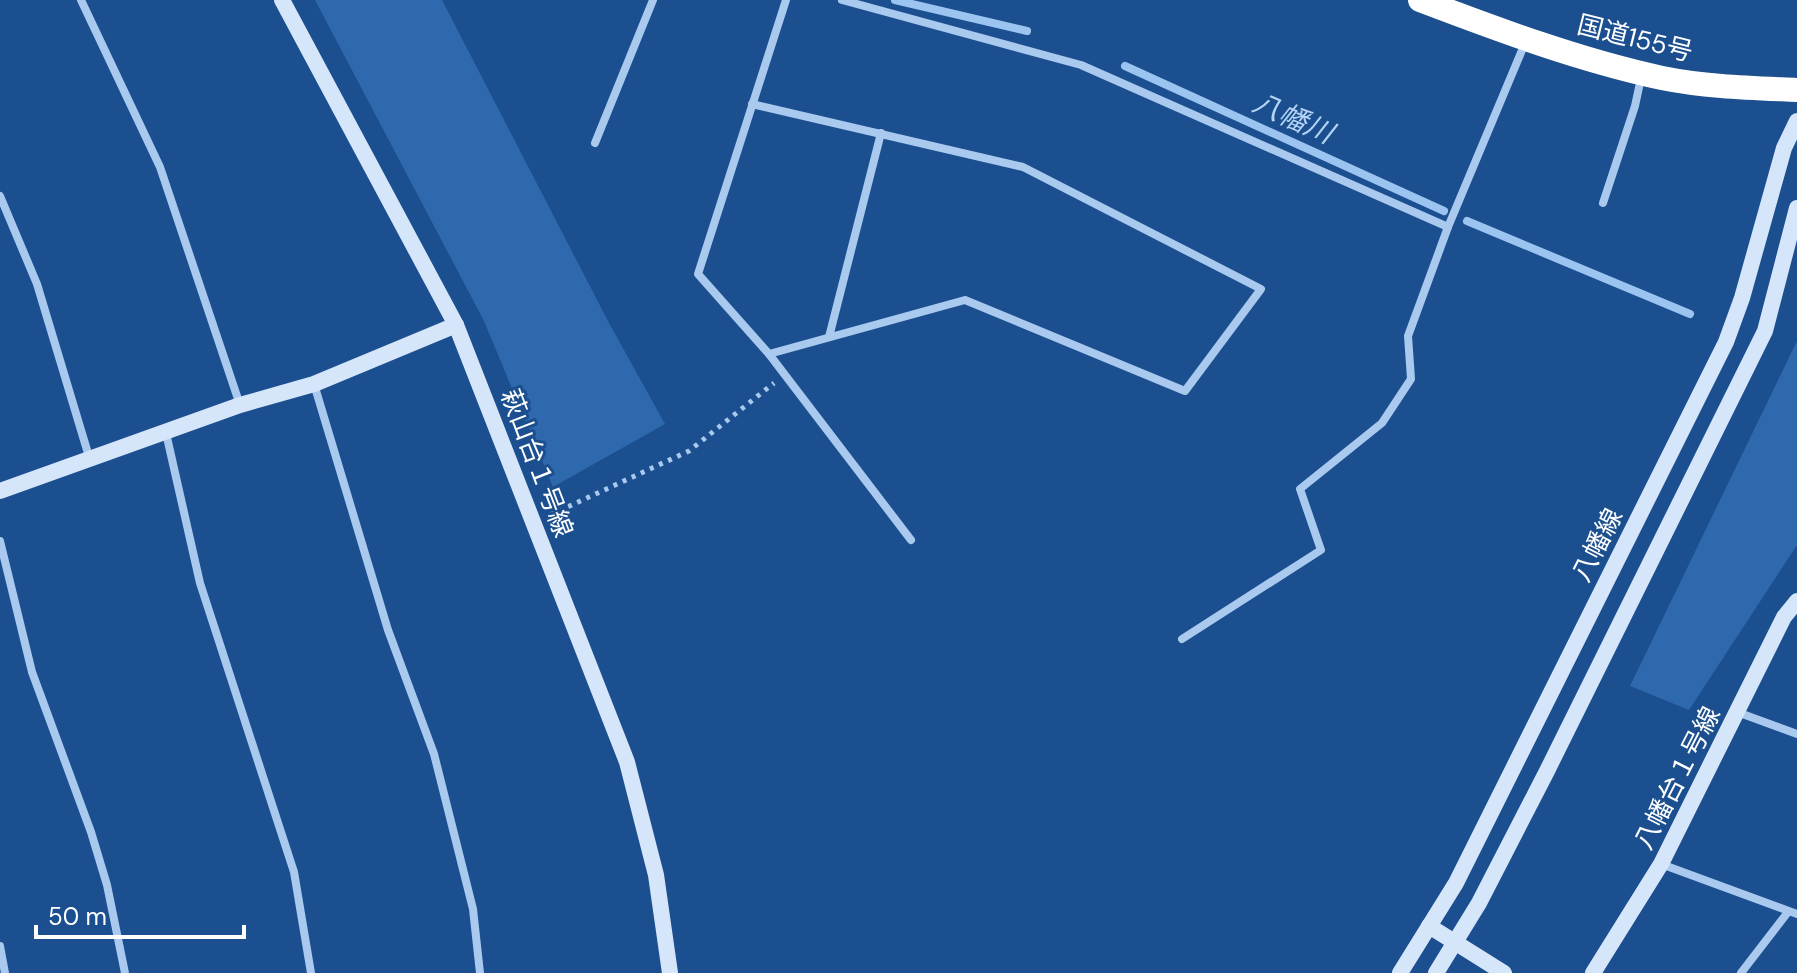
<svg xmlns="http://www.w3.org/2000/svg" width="1797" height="973" font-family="'DM Sans','Noto Sans JP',sans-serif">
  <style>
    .green { fill: #2e69ad }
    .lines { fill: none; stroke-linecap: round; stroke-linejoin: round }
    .stream { stroke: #9cc4f0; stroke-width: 8 }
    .path { stroke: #a9c9ee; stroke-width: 5; stroke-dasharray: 4 6; stroke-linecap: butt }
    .street { stroke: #a9c9ee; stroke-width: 8 }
    .secondary { stroke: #d6e6fa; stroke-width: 16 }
    .highway { stroke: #fff; stroke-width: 24 }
    .labels { text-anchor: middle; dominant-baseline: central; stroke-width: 6; stroke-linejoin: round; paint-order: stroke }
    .street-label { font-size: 26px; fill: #fff; stroke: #1b4f8f }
    .water-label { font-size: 28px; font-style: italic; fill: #b5d3f5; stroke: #1b4f8f }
  </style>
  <rect width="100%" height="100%" fill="#1b4f8f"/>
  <g class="green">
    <path d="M315,0H442L609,323L665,424L553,487L484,321Z"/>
    <path d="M1797,341V545L1689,710L1630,686Z"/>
  </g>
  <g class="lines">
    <g class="stream">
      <path d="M895,0L1027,31"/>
      <path d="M1125,66L1444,211"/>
      <path d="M1467,221L1690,314"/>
    </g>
    <path class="path" d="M550,515L689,451L774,383"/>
    <g class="street">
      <path d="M81,0L160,167L240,405"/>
      <path d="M786,0L698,274L769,354L911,540"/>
      <path d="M842,0L1081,65L1448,227L1525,43"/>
      <path d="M752,104L1023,167L1261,289L1185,391L965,300L769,354"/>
      <path d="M595,143L653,0"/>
      <path d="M0,196L37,284L90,460"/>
      <path d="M1603,203L1635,106L1641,78"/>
      <path d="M829,337L881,133"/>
      <path d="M314,384L388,630L434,754L473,909L480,973"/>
      <path d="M166,433L200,583L294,872L311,973"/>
      <path d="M0,541L32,672L91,832L107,885L125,973"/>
      <path d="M1182,639L1321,550L1300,489L1382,423L1411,379L1408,336L1448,227"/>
      <path d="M1737,712L1797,734"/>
      <path d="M1661,864L1797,914"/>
      <path d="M0,946L5,973"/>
      <path d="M1741,973L1788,912"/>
    </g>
    <g class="secondary">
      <path d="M282,0L456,325L627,762L656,875L670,973"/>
      <path d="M0,491L240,405L314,384L456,325"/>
      <path d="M1429,926L1504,973"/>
      <path d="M1400,973L1456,883L1726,342L1742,298L1784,148L1797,121"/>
      <path d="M1436,973L1479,903L1547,771L1765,331L1797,208"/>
      <path d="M1593,973L1661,864L1784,617L1797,601"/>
    </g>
    <path class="highway" d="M1420,0C1499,30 1579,60 1662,78C1706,87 1752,88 1797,90"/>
  </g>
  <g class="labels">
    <g class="street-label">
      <text transform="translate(1635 38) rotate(14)">国道155号</text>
      <text transform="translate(537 463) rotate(69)">萩山台１号線</text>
      <text transform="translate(1597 545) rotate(-63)">八幡線</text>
      <text transform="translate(1677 778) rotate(-63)">八幡台１号線</text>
    </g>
    <g class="water-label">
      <text transform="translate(1293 118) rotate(24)">八幡川</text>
    </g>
  </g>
  <path d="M36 925v12h208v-12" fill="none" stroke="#ffffff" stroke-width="4"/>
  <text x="48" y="925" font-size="24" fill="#ffffff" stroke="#1b4f8f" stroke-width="6" paint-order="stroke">50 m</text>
</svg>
